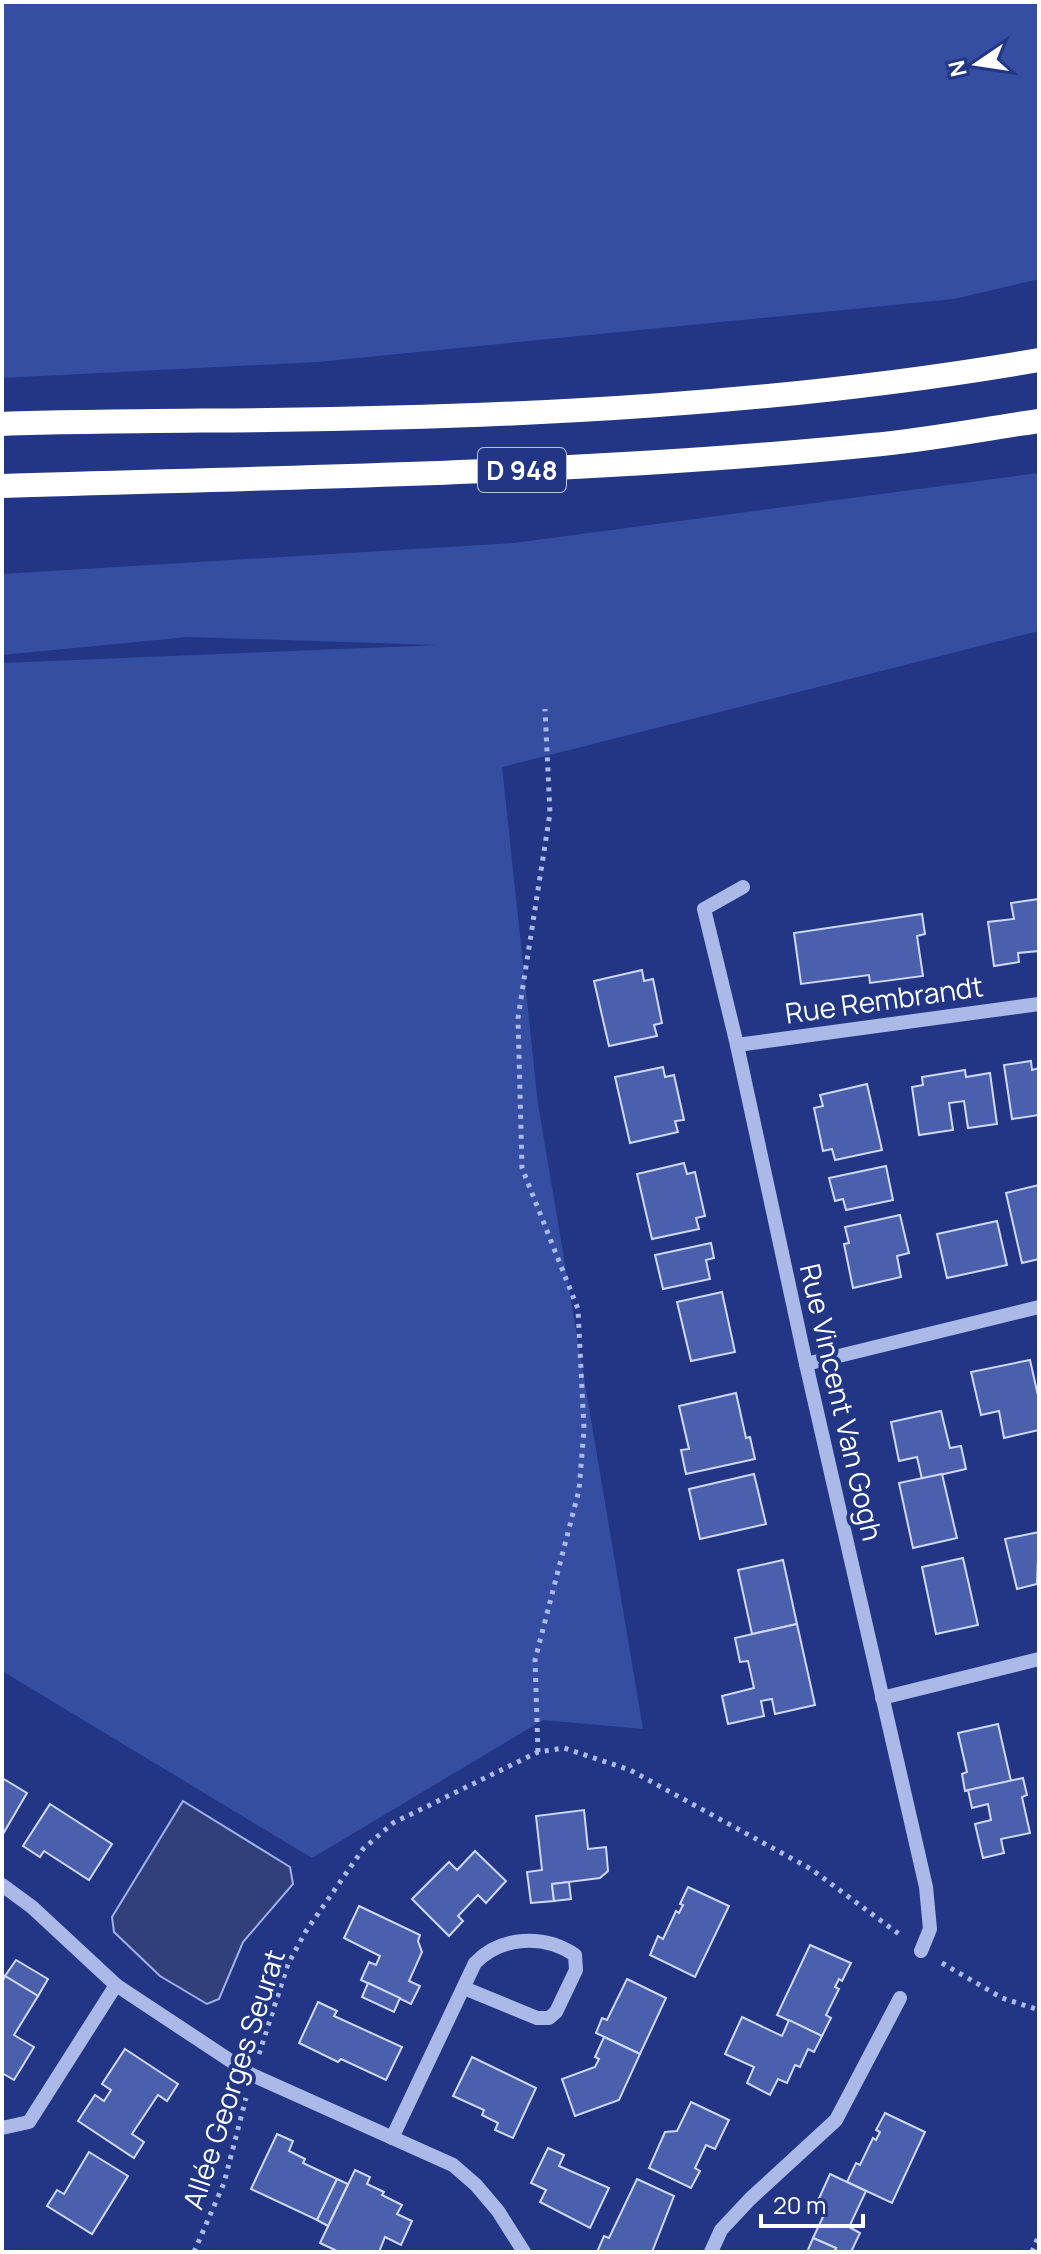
<svg xmlns="http://www.w3.org/2000/svg" width="1041" height="2254" font-family="Manrope,sans-serif">
  <style>
    .green { fill: #364ea2 }
    .water { fill: #31407b; stroke: #9fb1ea; stroke-width: 2 }
    .building { fill: #4b60ad; stroke: #cfd8f7; stroke-width: 2 }
    .lines { fill: none; stroke-linecap: round; stroke-linejoin: round }
    .path { stroke: #abb9e9; stroke-width: 5; stroke-dasharray: 4 6; stroke-linecap: butt }
    .minor { stroke: #abb9e9; stroke-width: 14 }
    .highway { stroke: #fff; stroke-width: 24 }
    .labels { text-anchor: middle; dominant-baseline: central; stroke-width: 8; stroke-linejoin: round; paint-order: stroke }
    .shield { fill: #223685; stroke: #bdc3da; stroke-width: 2 }
    .shield-label { font-size: 26px; font-weight: bold; fill: #fff }
    .street-label { font-size: 28px; fill: #fff; stroke: #223685 }
  </style>
  <rect width="100%" height="100%" fill="#223685"/>
  <g class="green">
    <path d="M2,2H1039V279L954,299L317,362L2,378Z"/>
    <path d="M1039,473V631L502,767L538,1104L643,1729L543,1720L312,1858L2,1671V663L439,645L188,637L2,655V574L514,543Z"/>
  </g>
  <path class="water" d="M183,1801L290,1867L293,1884L243,1942L219,1999L207,2004L160,1976L114,1932L112,1917Z"/>
  <g class="building">
    <path d="M1039,899V951L1018,953L1019,962L994,966L988,922L1014,919L1011,903Z"/>
    <path d="M922,914L925,934L917,936L923,976L870,983L869,975L801,984L794,933Z"/>
    <path d="M642,970L644,981L653,979L662,1023L654,1025L657,1036L609,1046L594,981Z"/>
    <path d="M1031,1061L1032,1070L1039,1068V1115L1012,1119L1004,1065Z"/>
    <path d="M663,1067L665,1077L674,1075L684,1120L675,1121L678,1132L630,1143L615,1077Z"/>
    <path d="M965,1070L966,1077L990,1073L997,1124L968,1128L964,1101L949,1103L953,1130L919,1135L912,1087L923,1085L922,1077Z"/>
    <path d="M867,1084L882,1150L835,1160L832,1149L823,1151L814,1108L823,1106L820,1095Z"/>
    <path d="M684,1163L687,1174L695,1172L705,1216L696,1218L699,1229L652,1239L637,1174Z"/>
    <path d="M886,1166L893,1200L846,1210L843,1199L835,1201L829,1178Z"/>
    <path d="M1039,1185V1259L1022,1263L1006,1193Z"/>
    <path d="M900,1215L909,1253L897,1256L901,1277L853,1288L844,1244L849,1243L845,1227Z"/>
    <path d="M997,1221L1007,1265L947,1278L937,1234Z"/>
    <path d="M711,1243L714,1258L706,1260L710,1279L663,1289L655,1255Z"/>
    <path d="M722,1292L735,1352L691,1361L677,1302Z"/>
    <path d="M1030,1360L1039,1400V1430L1004,1438L999,1411L981,1415L971,1372Z"/>
    <path d="M736,1393L746,1438L750,1437L755,1459L686,1474L681,1450L689,1449L679,1406Z"/>
    <path d="M941,1411L950,1448L961,1446L966,1469L922,1479L917,1457L899,1461L891,1422Z"/>
    <path d="M754,1474L766,1524L700,1539L689,1489Z"/>
    <path d="M942,1474L957,1538L913,1548L899,1483Z"/>
    <path d="M1039,1532L1037,1584L1017,1589L1005,1539Z"/>
    <path d="M963,1558L978,1625L936,1634L922,1567Z"/>
    <path d="M783,1560L797,1624L752,1634L738,1570Z"/>
    <path d="M797,1624L815,1705L775,1714L772,1699L761,1701L764,1716L728,1724L722,1696L754,1688L748,1661L740,1662L735,1638Z"/>
    <path d="M998,1724L1011,1781L965,1791L962,1774L967,1772L958,1733Z"/>
    <path d="M2,1778L27,1793L3,1834H2Z"/>
    <path d="M1023,1778L1027,1795L1022,1797L1030,1833L1001,1839L1004,1853L983,1858L975,1824L991,1820L988,1804L972,1808L968,1790Z"/>
    <path d="M50,1804L112,1844L89,1880L44,1851L40,1857L23,1846Z"/>
    <path d="M584,1810L588,1849L606,1847L608,1871L600,1878L552,1884L554,1901L531,1903L527,1872L542,1870L536,1816Z"/>
    <path d="M475,1851L506,1881L486,1903L478,1895L458,1916L463,1921L449,1936L412,1899L449,1862L457,1870Z"/>
    <path d="M569,1882L571,1899L554,1901L552,1884Z"/>
    <path d="M688,1887L729,1906L695,1977L650,1955L658,1936L663,1939L676,1911L679,1913L683,1905L680,1904Z"/>
    <path d="M359,1906L420,1935L418,1941L422,1952L409,1981L420,1986L411,2004L361,1980L369,1962L376,1965L380,1956L344,1938Z"/>
    <path d="M810,1945L851,1963L842,1981L839,1979L835,1987L839,1989L826,2015L831,2018L822,2036L777,2015Z"/>
    <path d="M16,1960L48,1979L38,1996L5,1976Z"/>
    <path d="M5,1976L38,1996L14,2035L34,2047L14,2080L2,2073V1982Z"/>
    <path d="M627,1979L666,1998L640,2054L596,2033L602,2018L607,2020Z"/>
    <path d="M368,1983L400,1998L394,2012L362,1997Z"/>
    <path d="M318,2002L337,2011L334,2016L402,2047L386,2080L341,2059L338,2062L299,2043Z"/>
    <path d="M742,2017L782,2036L789,2020L822,2036L814,2052L808,2049L800,2067L795,2065L787,2083L778,2079L770,2095L747,2083L754,2067L725,2054Z"/>
    <path d="M604,2037L640,2054L619,2100L575,2116L562,2079L595,2067L599,2059L595,2057Z"/>
    <path d="M125,2049L178,2084L167,2101L158,2095L132,2134L144,2142L134,2158L78,2121L95,2095L104,2101L111,2090L102,2084Z"/>
    <path d="M472,2057L536,2088L513,2138L495,2130L498,2123L482,2115L484,2110L453,2096Z"/>
    <path d="M691,2102L729,2120L715,2149L706,2145L695,2168L700,2171L691,2188L649,2168L665,2132L677,2131Z"/>
    <path d="M885,2113L925,2132L892,2203L847,2182L856,2163L860,2165L873,2138L876,2140L880,2132L876,2130Z"/>
    <path d="M277,2134L293,2141L289,2151L305,2159L303,2163L337,2179L317,2220L251,2189Z"/>
    <path d="M548,2148L564,2155L559,2166L609,2188L590,2228L540,2202L546,2190L531,2183Z"/>
    <path d="M89,2152L128,2176L92,2234L47,2206L57,2190L64,2194Z"/>
    <path d="M355,2170L370,2177L367,2184L384,2192L382,2195L402,2205L397,2214L412,2221L401,2245L385,2237L379,2252H339L320,2243Z"/>
    <path d="M830,2174L866,2191L849,2227L860,2233L851,2252H834L836,2248L813,2238L823,2217L817,2214L821,2207L816,2205Z"/>
    <path d="M337,2179L348,2184L328,2226L317,2220Z"/>
    <path d="M637,2179L674,2196L652,2252H597L604,2236L609,2238Z"/>
    <path d="M813,2238L836,2248L834,2252H807Z"/>
  </g>
  <g class="lines">
    <g class="path">
      <path d="M538,1752L535,1660L579,1490L584,1429L578,1309L522,1168L518,1018L550,813L545,709"/>
      <path d="M942,1963L1002,1998L1039,2010"/>
      <path d="M259,2054L288,1964L306,1931L363,1849L393,1823L538,1752L564,1748L630,1770L811,1869L903,1937"/>
      <path d="M194,2252L224,2183L246,2098"/>
      <path d="M1032,2252L1039,2235"/>
    </g>
    <g class="minor">
      <path d="M743,887L704,909L737,1045L806,1364L926,1887L930,1929L921,1951"/>
      <path d="M737,1045L1039,1004"/>
      <path d="M806,1364L1039,1307"/>
      <path d="M882,1698L1039,1659"/>
      <path d="M2,1885L32,1907L116,1985L252,2075L453,2165L476,2185L498,2211L524,2252"/>
      <path d="M2,2128L29,2122L116,1985"/>
      <path d="M392,2138L475,1963C501,1936 544,1934 575,1955L576,1970L556,2012L549,2018H537L464,1988"/>
      <path d="M711,2252L721,2230L750,2199L836,2120L900,1998"/>
    </g>
    <g class="highway">
      <path d="M2,424C91,421 179,421 268,420C525,417 785,404 1039,360"/>
      <path d="M2,486C292,477 582,474 872,445C927,440 983,429 1039,421"/>
    </g>
  </g>
  <g class="labels">
    <rect class="shield" x="478" y="448" width="88" height="44" rx="6"/>
    <g class="shield-label">
      <text x="522" y="470">D 948</text>
    </g>
    <g class="street-label">
      <text transform="translate(884 999) rotate(-8)">Rue Rembrandt</text>
      <text transform="translate(842 1402) rotate(77)">Rue Vincent Van Gogh</text>
      <text transform="translate(233 2079) rotate(-72)">Allée Georges Seurat</text>
    </g>
  </g>
  <rect width="1041" height="2254" fill="none" stroke="#ffffff" stroke-width="8"/>
  <g transform="translate(977 64) rotate(257)" stroke="#223685" stroke-width="6" paint-order="stroke">
  <path d="M0-6L14 30L0 20L-14 30Z" fill="#ffffff"/>
  <text y="-12" font-size="22" font-weight="bold" text-anchor="middle" fill="#ffffff">N</text>
  </g>
  <path d="M761 2214v12h102v-12" fill="none" stroke="#ffffff" stroke-width="4"/>
  <text x="773" y="2214" font-size="24" fill="#ffffff" stroke="#223685" stroke-width="6" paint-order="stroke">20 m</text>
</svg>
